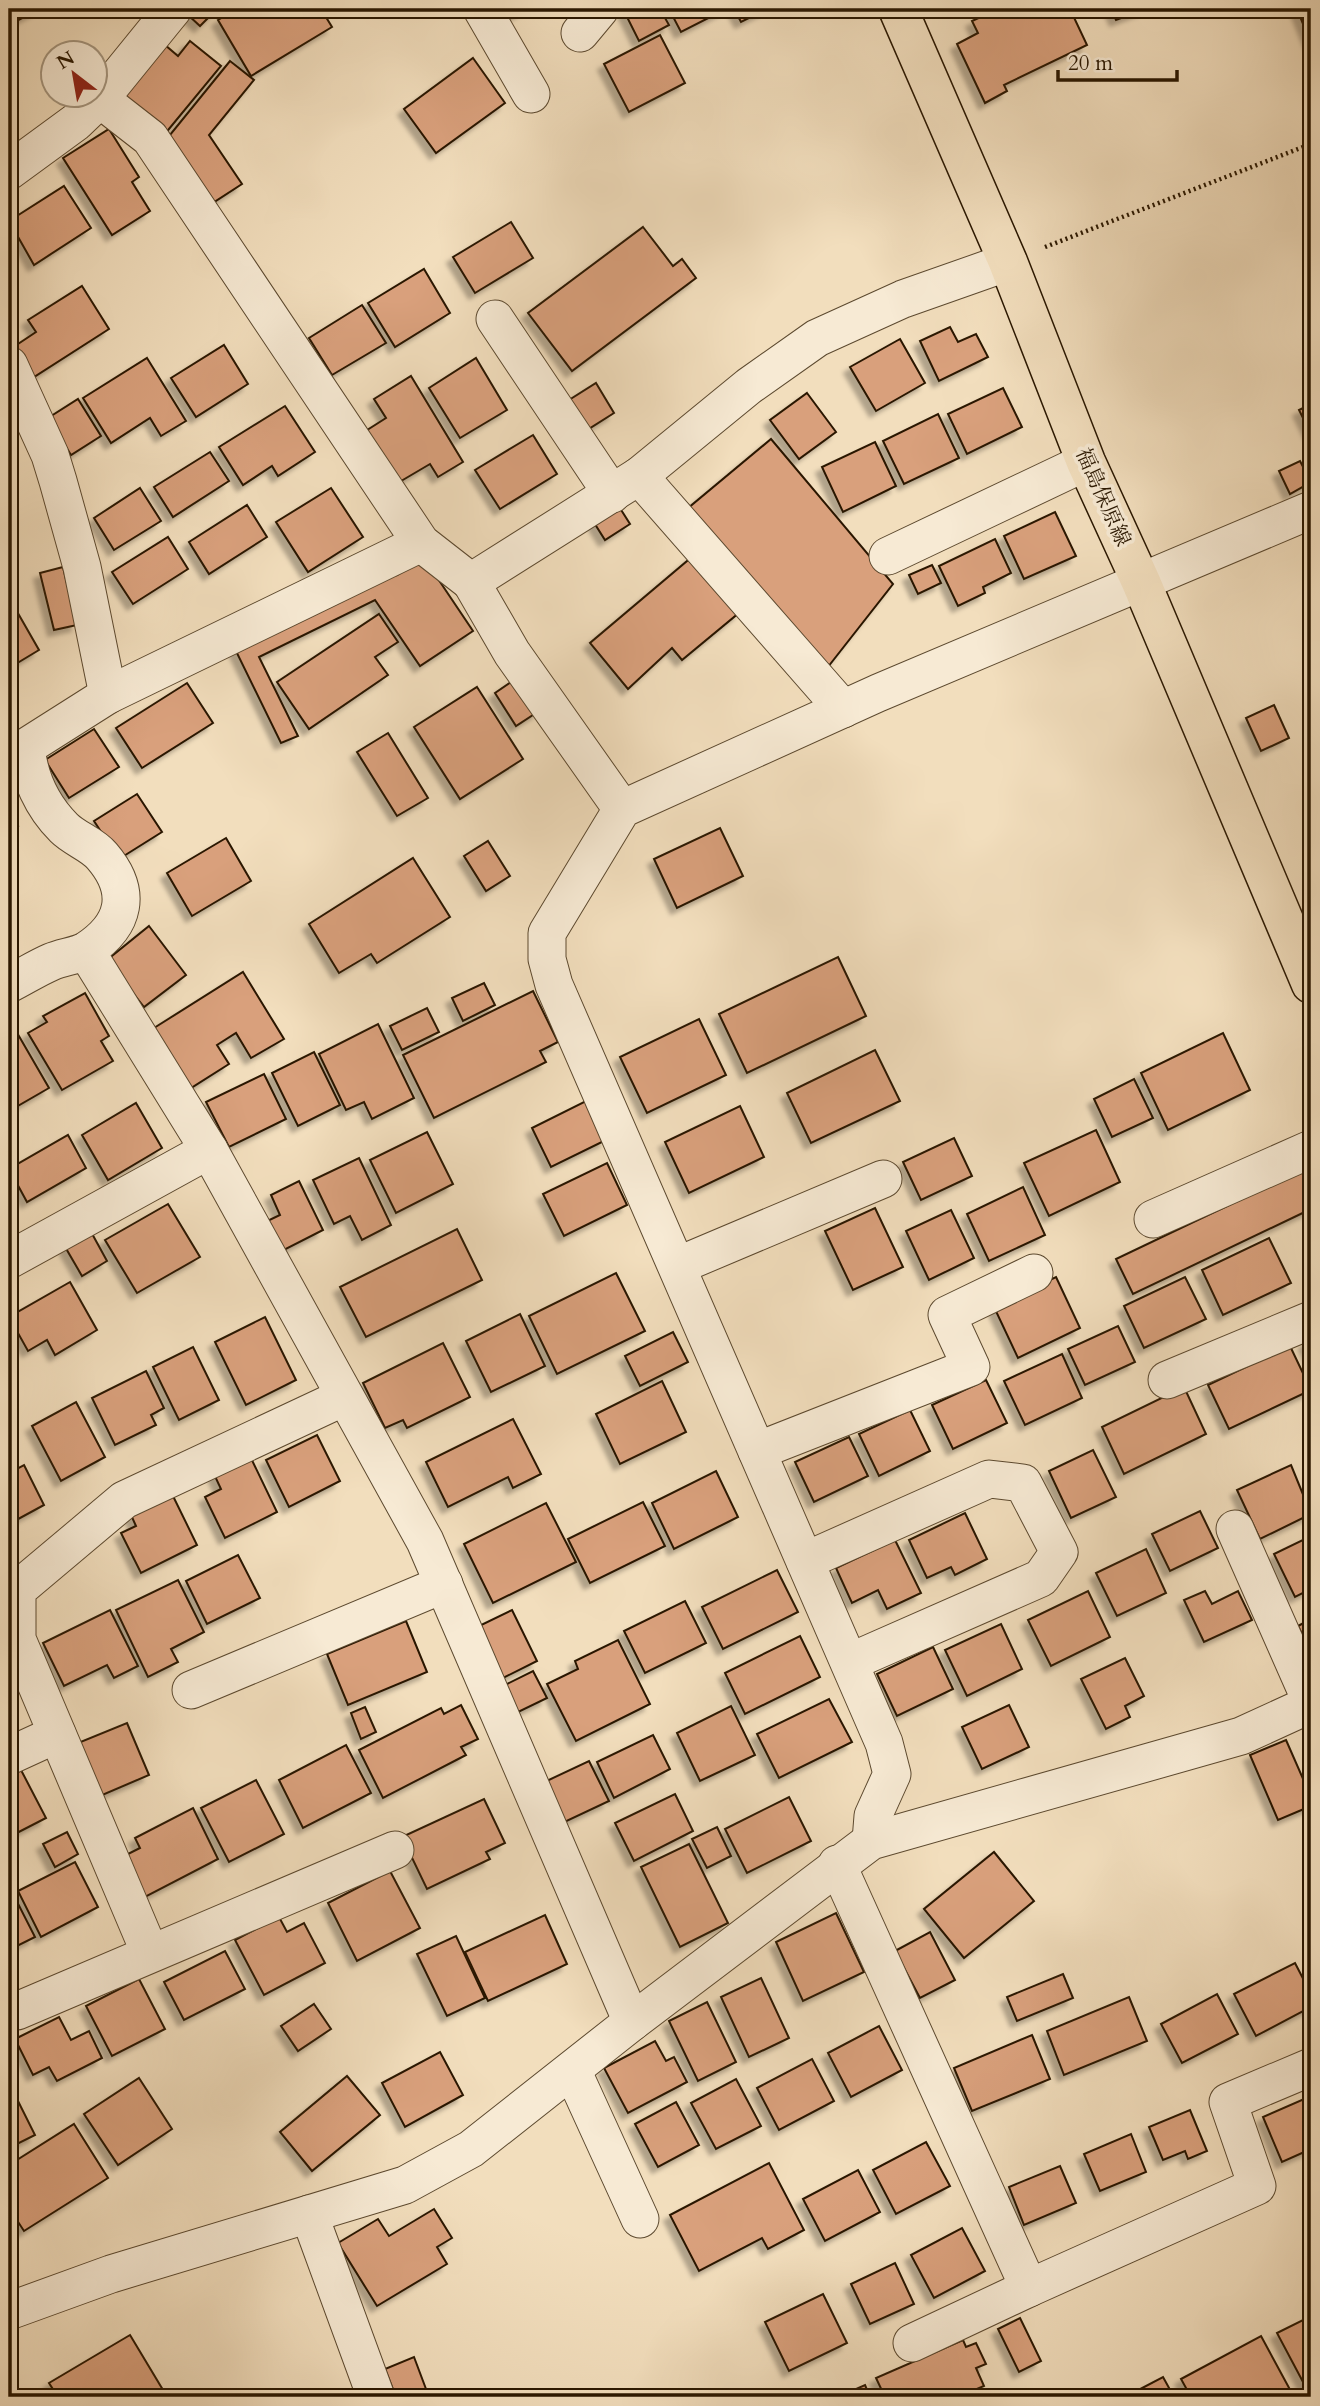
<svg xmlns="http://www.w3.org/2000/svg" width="1320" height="2406" font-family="Cardo,'Noto Serif JP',serif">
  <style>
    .building { fill: #d9a07c; stroke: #2a1700; stroke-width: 2; filter: url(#shadow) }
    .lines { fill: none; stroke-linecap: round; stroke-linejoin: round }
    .street-casing { stroke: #5c492f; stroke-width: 39 }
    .primary-casing { stroke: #2a1700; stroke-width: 41 }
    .path { stroke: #2a1700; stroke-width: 4.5; stroke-dasharray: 2 3.5; stroke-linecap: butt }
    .street { stroke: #f7ead4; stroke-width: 37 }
    .primary { stroke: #f2debd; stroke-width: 38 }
    .labels { text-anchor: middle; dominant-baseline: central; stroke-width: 7; stroke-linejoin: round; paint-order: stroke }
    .street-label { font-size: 21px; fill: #2a1700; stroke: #f7ead4 }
  </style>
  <defs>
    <filter id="shadow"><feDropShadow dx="-6" dy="6" stdDeviation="2" flood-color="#0004"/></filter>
  </defs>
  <rect width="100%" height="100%" fill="#f2debd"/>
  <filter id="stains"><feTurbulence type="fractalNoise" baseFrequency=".00286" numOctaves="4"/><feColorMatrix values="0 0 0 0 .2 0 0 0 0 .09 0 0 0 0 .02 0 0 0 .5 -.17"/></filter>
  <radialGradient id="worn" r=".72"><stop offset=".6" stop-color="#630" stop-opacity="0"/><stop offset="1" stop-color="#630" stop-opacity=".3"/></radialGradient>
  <g class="building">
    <path d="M9,9H39L9,25Z"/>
    <path d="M194,9H217L200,26L188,15Z"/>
    <path d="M237,9H321L332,27L251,76L218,20Z"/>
    <path d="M497,9H525L503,21Z"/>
    <path d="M629,9H660L669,25L639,41L624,11Z"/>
    <path d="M669,9H726L681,32Z"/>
    <path d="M734,9H767L741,22Z"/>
    <path d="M998,9H1070L1087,45L1004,85L1007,91L985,103L957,44L978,33L972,21Z"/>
    <path d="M1111,9H1145L1116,20Z"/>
    <path d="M1297,9H1311V44Z"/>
    <path d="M660,35L685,83L629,112L604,64Z"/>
    <path d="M190,41L221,66L164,135L120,99L165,45L178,56Z"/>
    <path d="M473,58L505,103L436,153L404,109Z"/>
    <path d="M230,61L254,80L209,135L242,184L208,206L165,141Z"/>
    <path d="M109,129L139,177L132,182L150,211L112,235L63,158Z"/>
    <path d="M64,186L91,228L34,265L9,221Z"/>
    <path d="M511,222L533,258L475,293L453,257Z"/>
    <path d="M643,227L673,266L682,259L696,278L572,371L528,313Z"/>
    <path d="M424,269L450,313L395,347L368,303Z"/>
    <path d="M82,286L109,329L34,377L15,346L36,332L28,320Z"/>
    <path d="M362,305L386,343L332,375L309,338Z"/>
    <path d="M950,327L958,342L976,334L988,357L939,381L920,341Z"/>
    <path d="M900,339L925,383L876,411L850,367Z"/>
    <path d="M224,345L248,384L196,417L171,378Z"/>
    <path d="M147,358L186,421L161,436L150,418L111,443L83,398Z"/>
    <path d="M476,358L507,410L460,438L429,388Z"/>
    <path d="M411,376L463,462L438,477L430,464L396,484L364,432L386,418L374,399Z"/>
    <path d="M596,383L614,413L587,430L569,400Z"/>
    <path d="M1003,388L1022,427L967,454L948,414Z"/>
    <path d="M807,393L836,432L799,459L770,420Z"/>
    <path d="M78,399L101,436L71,455L48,418Z"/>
    <path d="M1311,404V434L1299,410Z"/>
    <path d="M285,406L315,452L278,476L272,466L243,485L219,447Z"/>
    <path d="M938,414L959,458L904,484L883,441Z"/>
    <path d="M533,435L557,474L500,509L475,470Z"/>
    <path d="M771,439L893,584L824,672L687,509Z"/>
    <path d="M875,442L896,486L843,512L822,467Z"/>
    <path d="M210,452L229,481L173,517L154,487Z"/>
    <path d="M1300,461L1311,482L1290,494L1279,471Z"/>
    <path d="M140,488L161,521L114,550L94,518Z"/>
    <path d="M331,488L363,537L308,572L276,522Z"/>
    <path d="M247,505L267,537L209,574L189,542Z"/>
    <path d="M618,505L630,524L605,540L593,521Z"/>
    <path d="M1055,512L1076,556L1024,579L1004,536Z"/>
    <path d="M168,537L188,569L133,604L112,572Z"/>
    <path d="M995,539L1011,573L983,587L985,593L958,606L939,566Z"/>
    <path d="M693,556L740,612L682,660L672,648L628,689L590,643Z"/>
    <path d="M424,558L473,631L420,666L375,600L259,657L298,736L281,743L234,647L393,568L397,575Z"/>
    <path d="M932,565L941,583L918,594L909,575Z"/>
    <path d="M63,567L77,625L54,630L40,573Z"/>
    <path d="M15,608L39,650L9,668V611Z"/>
    <path d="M379,614L398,642L375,657L388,675L309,729L277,682Z"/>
    <path d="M517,678L539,711L516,726L495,693Z"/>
    <path d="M187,683L213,723L142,768L116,728Z"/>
    <path d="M477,687L523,759L460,799L414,727Z"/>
    <path d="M1274,705L1289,738L1261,751L1246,718Z"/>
    <path d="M94,729L119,767L69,798L45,760Z"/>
    <path d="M388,733L428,798L397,816L357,752Z"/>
    <path d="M137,794L162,832L119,859L94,821Z"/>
    <path d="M9,811L18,826L9,831Z"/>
    <path d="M720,828L743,876L677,908L654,859Z"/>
    <path d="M226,838L251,881L192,916L167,873Z"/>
    <path d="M488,841L510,876L486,891L464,856Z"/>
    <path d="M413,858L450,917L377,963L371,954L339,973L309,924Z"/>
    <path d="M149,926L186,975L144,1007L107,960Z"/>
    <path d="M838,957L866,1016L747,1073L719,1014Z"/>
    <path d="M243,972L284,1039L251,1058L236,1033L217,1045L229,1064L191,1088L154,1028Z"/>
    <path d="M484,983L495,1005L463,1021L452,998Z"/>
    <path d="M533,991L558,1042L540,1051L546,1062L434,1118L403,1055Z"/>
    <path d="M85,993L109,1036L101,1041L113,1061L62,1090L28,1033L47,1022L43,1016Z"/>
    <path d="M427,1008L439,1032L402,1050L390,1026Z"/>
    <path d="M699,1019L726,1075L647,1113L620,1057Z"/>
    <path d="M378,1024L414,1098L372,1119L364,1102L346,1110L319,1054Z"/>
    <path d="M16,1031L49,1088L9,1111V1035Z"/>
    <path d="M1223,1033L1250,1090L1168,1130L1141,1073Z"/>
    <path d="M875,1050L900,1101L811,1143L787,1093Z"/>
    <path d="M314,1052L340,1105L298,1126L272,1073Z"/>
    <path d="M264,1074L286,1119L229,1147L206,1102Z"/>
    <path d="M1134,1079L1153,1118L1112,1137L1094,1099Z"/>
    <path d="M586,1101L606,1140L551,1167L532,1128Z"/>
    <path d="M136,1103L162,1148L108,1180L82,1135Z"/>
    <path d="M740,1106L764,1157L689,1193L665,1142Z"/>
    <path d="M1096,1130L1120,1182L1049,1216L1024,1163Z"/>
    <path d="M427,1132L453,1184L396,1213L370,1160Z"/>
    <path d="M68,1135L86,1168L27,1202L9,1169Z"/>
    <path d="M954,1138L972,1176L921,1200L903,1162Z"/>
    <path d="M359,1158L391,1225L362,1240L350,1216L334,1224L313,1180Z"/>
    <path d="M607,1163L627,1205L564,1236L543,1194Z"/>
    <path d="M1311,1166V1209L1133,1294L1116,1259Z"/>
    <path d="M299,1181L323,1230L276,1254L261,1224L280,1215L271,1195Z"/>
    <path d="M1023,1187L1045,1235L989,1261L967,1214Z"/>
    <path d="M168,1204L200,1257L137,1293L105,1240Z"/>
    <path d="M875,1208L903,1267L853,1290L825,1231Z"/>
    <path d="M951,1210L974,1258L929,1280L906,1231Z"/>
    <path d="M457,1229L482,1280L366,1337L340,1287Z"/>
    <path d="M90,1230L107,1261L82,1276L64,1245Z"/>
    <path d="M1269,1238L1291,1283L1223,1315L1202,1270Z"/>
    <path d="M616,1273L645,1331L557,1374L529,1316Z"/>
    <path d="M1056,1277L1080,1328L1018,1358L994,1307Z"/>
    <path d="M1185,1277L1206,1319L1144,1348L1124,1306Z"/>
    <path d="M70,1282L97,1330L55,1355L47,1340L28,1351L9,1317Z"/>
    <path d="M520,1314L545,1366L491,1392L466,1341Z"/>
    <path d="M265,1317L296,1380L246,1405L215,1342Z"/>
    <path d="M1118,1326L1135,1362L1085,1385L1068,1349Z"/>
    <path d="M673,1332L688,1362L640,1386L625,1356Z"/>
    <path d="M1311,1340V1357L1305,1343Z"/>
    <path d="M443,1343L470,1397L407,1428L403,1420L385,1428L363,1383Z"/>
    <path d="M1290,1346L1311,1390L1229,1429L1208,1385Z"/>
    <path d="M193,1347L219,1400L179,1420L153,1367Z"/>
    <path d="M1062,1354L1082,1398L1025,1425L1004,1381Z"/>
    <path d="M146,1371L164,1408L151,1415L156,1425L115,1445L92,1398Z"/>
    <path d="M986,1380L1007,1423L953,1449L932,1405Z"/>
    <path d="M662,1381L686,1432L620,1464L596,1414Z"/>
    <path d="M1184,1387L1206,1434L1124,1474L1102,1427Z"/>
    <path d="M76,1402L105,1457L61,1481L32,1426Z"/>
    <path d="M910,1410L930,1451L879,1476L859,1434Z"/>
    <path d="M513,1419L541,1474L513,1488L508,1477L448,1507L426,1462Z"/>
    <path d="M317,1435L340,1481L289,1507L266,1460Z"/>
    <path d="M849,1437L868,1476L814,1502L795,1462Z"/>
    <path d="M1093,1450L1116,1497L1071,1518L1049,1471Z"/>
    <path d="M249,1454L277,1512L225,1538L205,1497L221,1489L213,1472Z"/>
    <path d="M24,1465L44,1505L9,1524V1473Z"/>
    <path d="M1291,1465L1311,1514L1260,1539L1237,1490Z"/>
    <path d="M716,1471L738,1517L674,1549L652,1503Z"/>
    <path d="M172,1494L197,1545L141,1573L121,1533L136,1526L131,1515Z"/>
    <path d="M643,1502L665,1546L590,1583L568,1539Z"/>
    <path d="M546,1503L576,1562L493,1603L464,1544Z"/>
    <path d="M1200,1511L1218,1548L1170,1571L1152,1534Z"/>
    <path d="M965,1513L987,1559L955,1575L951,1567L927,1578L909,1540Z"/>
    <path d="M1311,1536V1589L1295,1597L1274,1554Z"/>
    <path d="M895,1540L921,1593L887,1609L878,1590L852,1603L836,1568Z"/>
    <path d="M1146,1549L1166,1593L1117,1616L1096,1573Z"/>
    <path d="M238,1555L260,1598L207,1624L186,1581Z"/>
    <path d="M777,1570L798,1612L723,1649L702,1607Z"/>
    <path d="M178,1580L204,1632L171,1649L178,1662L148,1677L116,1610Z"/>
    <path d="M1088,1591L1110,1637L1051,1666L1028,1620Z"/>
    <path d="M1205,1591L1212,1604L1238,1591L1252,1620L1204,1642L1184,1600Z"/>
    <path d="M685,1601L706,1643L645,1673L624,1631Z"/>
    <path d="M110,1610L138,1666L114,1678L107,1665L64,1686L43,1643Z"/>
    <path d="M512,1610L537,1661L501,1679L475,1628Z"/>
    <path d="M1311,1619V1652L1298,1626Z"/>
    <path d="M406,1621L427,1672L348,1705L327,1654Z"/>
    <path d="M1001,1624L1022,1669L967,1696L945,1650Z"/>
    <path d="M800,1636L820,1677L745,1714L725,1673Z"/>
    <path d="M618,1640L650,1704L576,1741L547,1684L578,1669L575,1661Z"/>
    <path d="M933,1647L953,1689L897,1716L877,1674Z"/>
    <path d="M1125,1658L1144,1696L1125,1706L1130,1717L1106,1729L1081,1679Z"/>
    <path d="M533,1671L547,1698L512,1715L499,1688Z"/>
    <path d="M829,1699L852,1742L779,1778L757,1734Z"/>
    <path d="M461,1705L478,1739L461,1747L466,1755L383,1798L359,1750L441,1708L444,1714Z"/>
    <path d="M1009,1705L1029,1747L982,1769L962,1727Z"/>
    <path d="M731,1706L755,1755L700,1781L677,1733Z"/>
    <path d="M365,1707L376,1732L361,1739L351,1713Z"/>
    <path d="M127,1723L149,1775L100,1796L78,1743Z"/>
    <path d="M653,1735L670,1769L614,1798L597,1762Z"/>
    <path d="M1286,1740L1311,1797V1806L1278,1820L1250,1755Z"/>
    <path d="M346,1745L371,1793L303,1828L279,1780Z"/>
    <path d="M589,1761L609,1801L556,1826L536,1786Z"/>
    <path d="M21,1770L46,1818L9,1837V1776Z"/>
    <path d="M256,1780L284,1834L229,1862L201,1808Z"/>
    <path d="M675,1794L693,1831L634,1861L615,1823Z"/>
    <path d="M789,1797L811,1841L747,1873L725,1829Z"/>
    <path d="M484,1799L505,1843L486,1852L490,1859L427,1889L402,1837Z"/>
    <path d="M193,1808L218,1859L143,1898L122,1857L140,1848L135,1838Z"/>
    <path d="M717,1827L731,1856L707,1868L692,1839Z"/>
    <path d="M67,1832L78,1854L55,1867L43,1844Z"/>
    <path d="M689,1844L728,1923L680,1947L641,1867Z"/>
    <path d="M994,1852L1034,1901L964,1958L924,1909Z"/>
    <path d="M75,1862L98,1907L41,1937L18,1891Z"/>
    <path d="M390,1871L420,1928L357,1961L328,1903Z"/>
    <path d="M9,1886L35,1937L9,1950Z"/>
    <path d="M836,1913L864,1972L803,2001L776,1942Z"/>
    <path d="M545,1915L567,1964L488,2001L465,1952Z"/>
    <path d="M279,1917L287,1932L304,1923L325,1963L264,1995L235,1940Z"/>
    <path d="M930,1932L955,1980L920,1998L895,1951Z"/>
    <path d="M456,1936L485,1998L447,2016L417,1954Z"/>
    <path d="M225,1951L245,1989L184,2020L164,1982Z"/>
    <path d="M1295,1963L1311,1994V2007L1256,2036L1234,1994Z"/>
    <path d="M1063,1974L1073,1998L1017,2021L1007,1997Z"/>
    <path d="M761,1978L789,2038L749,2057L721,1997Z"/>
    <path d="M139,1979L165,2029L112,2056L86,2006Z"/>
    <path d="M1217,1994L1238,2034L1182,2063L1161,2024Z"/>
    <path d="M1129,1997L1147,2041L1064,2075L1047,2031Z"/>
    <path d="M707,2002L736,2062L698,2081L669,2021Z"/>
    <path d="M314,2004L331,2029L298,2051L281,2026Z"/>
    <path d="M59,2017L71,2040L89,2031L102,2058L57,2081L49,2067L33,2075L15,2039Z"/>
    <path d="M879,2026L902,2070L851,2097L828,2053Z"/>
    <path d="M1032,2035L1050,2079L972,2111L954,2068Z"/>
    <path d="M655,2041L666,2061L674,2057L687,2082L628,2113L604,2068Z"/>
    <path d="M440,2052L463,2095L405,2127L382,2083Z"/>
    <path d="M812,2059L834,2101L779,2130L757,2088Z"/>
    <path d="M347,2076L380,2115L312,2171L280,2132Z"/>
    <path d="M139,2078L172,2129L118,2165L84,2114Z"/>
    <path d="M736,2079L761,2126L716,2149L691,2103Z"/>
    <path d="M15,2095L35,2135L9,2148V2098Z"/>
    <path d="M1311,2096V2149L1282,2162L1263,2117Z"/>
    <path d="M676,2102L699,2145L658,2167L635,2124Z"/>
    <path d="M1190,2110L1207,2151L1188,2159L1185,2151L1163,2160L1149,2127Z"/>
    <path d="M74,2124L108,2178L24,2231L9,2208V2165Z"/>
    <path d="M1131,2134L1146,2172L1100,2191L1084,2154Z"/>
    <path d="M926,2142L950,2186L896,2214L873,2170Z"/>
    <path d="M769,2163L804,2230L768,2249L762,2238L699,2271L670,2215Z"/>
    <path d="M1060,2166L1076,2203L1024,2225L1009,2187Z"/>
    <path d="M858,2170L880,2212L825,2241L803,2199Z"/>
    <path d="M434,2209L452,2238L437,2247L447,2264L377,2306L338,2243L378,2219L389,2236Z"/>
    <path d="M962,2228L985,2271L934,2298L911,2255Z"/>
    <path d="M895,2263L914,2304L870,2324L851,2284Z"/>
    <path d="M823,2294L847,2343L789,2371L765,2322Z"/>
    <path d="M1311,2316V2397L1277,2333Z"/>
    <path d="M1020,2318L1041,2361L1019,2372L998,2329Z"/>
    <path d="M130,2335L163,2390L151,2397H58L49,2383Z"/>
    <path d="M1261,2336L1294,2397H1257L1255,2392L1245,2397H1191L1181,2379Z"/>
    <path d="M963,2340L966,2347L976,2343L986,2364L976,2368L984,2386L958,2397H885L876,2378Z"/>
    <path d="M414,2357L429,2397H396L385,2369Z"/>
    <path d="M1163,2377L1174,2397H1125Z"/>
    <path d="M865,2385L870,2397H838Z"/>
  </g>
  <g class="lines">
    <defs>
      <g id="street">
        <path d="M482,9L531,94"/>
        <path d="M580,33L600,9"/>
        <path d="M100,99L150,138L421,543L471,582L639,476L749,386L817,338L903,299L1008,262"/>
        <path d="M9,171L76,122L100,99L173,9"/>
        <path d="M495,319L612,494"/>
        <path d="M9,365L50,455L58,481L82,567L108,695"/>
        <path d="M639,476L843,709"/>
        <path d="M888,556L1086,462"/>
        <path d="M471,582L512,653L622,809"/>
        <path d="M86,951L209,1150L425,1541L632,2022"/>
        <path d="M9,984C23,977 37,968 51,962C62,957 77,956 87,950C125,925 133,892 102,856C92,844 75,839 64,828C42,806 29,777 26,747L108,695L421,543"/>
        <path d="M1153,1219L1311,1149"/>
        <path d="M9,1260L209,1150"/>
        <path d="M677,1266L883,1179"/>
        <path d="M1167,1380L1311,1320"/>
        <path d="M757,1451L971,1367L947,1315L1034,1273"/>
        <path d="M1235,1529L1311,1701"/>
        <path d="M805,1561L989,1479L1023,1483L1059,1552L1041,1578L850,1662"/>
        <path d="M191,1690L444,1584"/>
        <path d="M9,1756L57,1734"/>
        <path d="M871,1841L873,1816L892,1774L884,1743L554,985L547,959V933L622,809L878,693L1311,510"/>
        <path d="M837,1864L1029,2288L1257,2186L1228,2102L1311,2067"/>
        <path d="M150,1953L17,1639V1590L124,1500L344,1397"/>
        <path d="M17,2011L395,1850"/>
        <path d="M572,2070L640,2219"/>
        <path d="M309,2214L376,2397"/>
        <path d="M9,2311L111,2274L405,2185L471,2149L632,2022L871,1841L1241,1736L1311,1704"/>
        <path d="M912,2343L1029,2288"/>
      </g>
      <path id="primary" d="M898,9L1008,262L1086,462L1141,582L1311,984"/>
    </defs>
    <use href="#street" class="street-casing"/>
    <use href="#primary" class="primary-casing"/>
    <path class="path" d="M1045,247L1311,144"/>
    <use href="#street" class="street"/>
    <use href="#primary" class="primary"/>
  </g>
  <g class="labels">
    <g class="street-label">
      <text transform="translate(1103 497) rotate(66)">福島保原線</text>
    </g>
  </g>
  <rect width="1320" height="2406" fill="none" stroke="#f2debd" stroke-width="35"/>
  <rect x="10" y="10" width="1299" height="2385" fill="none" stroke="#2a1700" stroke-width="3.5"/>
  <rect x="18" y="18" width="1285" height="2371" fill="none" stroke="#2a1700" stroke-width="2"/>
  <g transform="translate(74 74) rotate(329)"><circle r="33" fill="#f7ead4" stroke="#a5967f" stroke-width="2"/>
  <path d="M0-5L12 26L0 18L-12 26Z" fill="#8f2418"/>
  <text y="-10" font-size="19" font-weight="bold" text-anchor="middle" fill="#2a1700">N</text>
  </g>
  <path d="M1058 70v10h119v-10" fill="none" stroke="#2a1700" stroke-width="3.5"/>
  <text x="1068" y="70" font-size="21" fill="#2a1700" stroke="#f7ead4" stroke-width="5" paint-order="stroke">20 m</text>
  <rect width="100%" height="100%" filter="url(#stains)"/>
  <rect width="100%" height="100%" fill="url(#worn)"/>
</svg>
